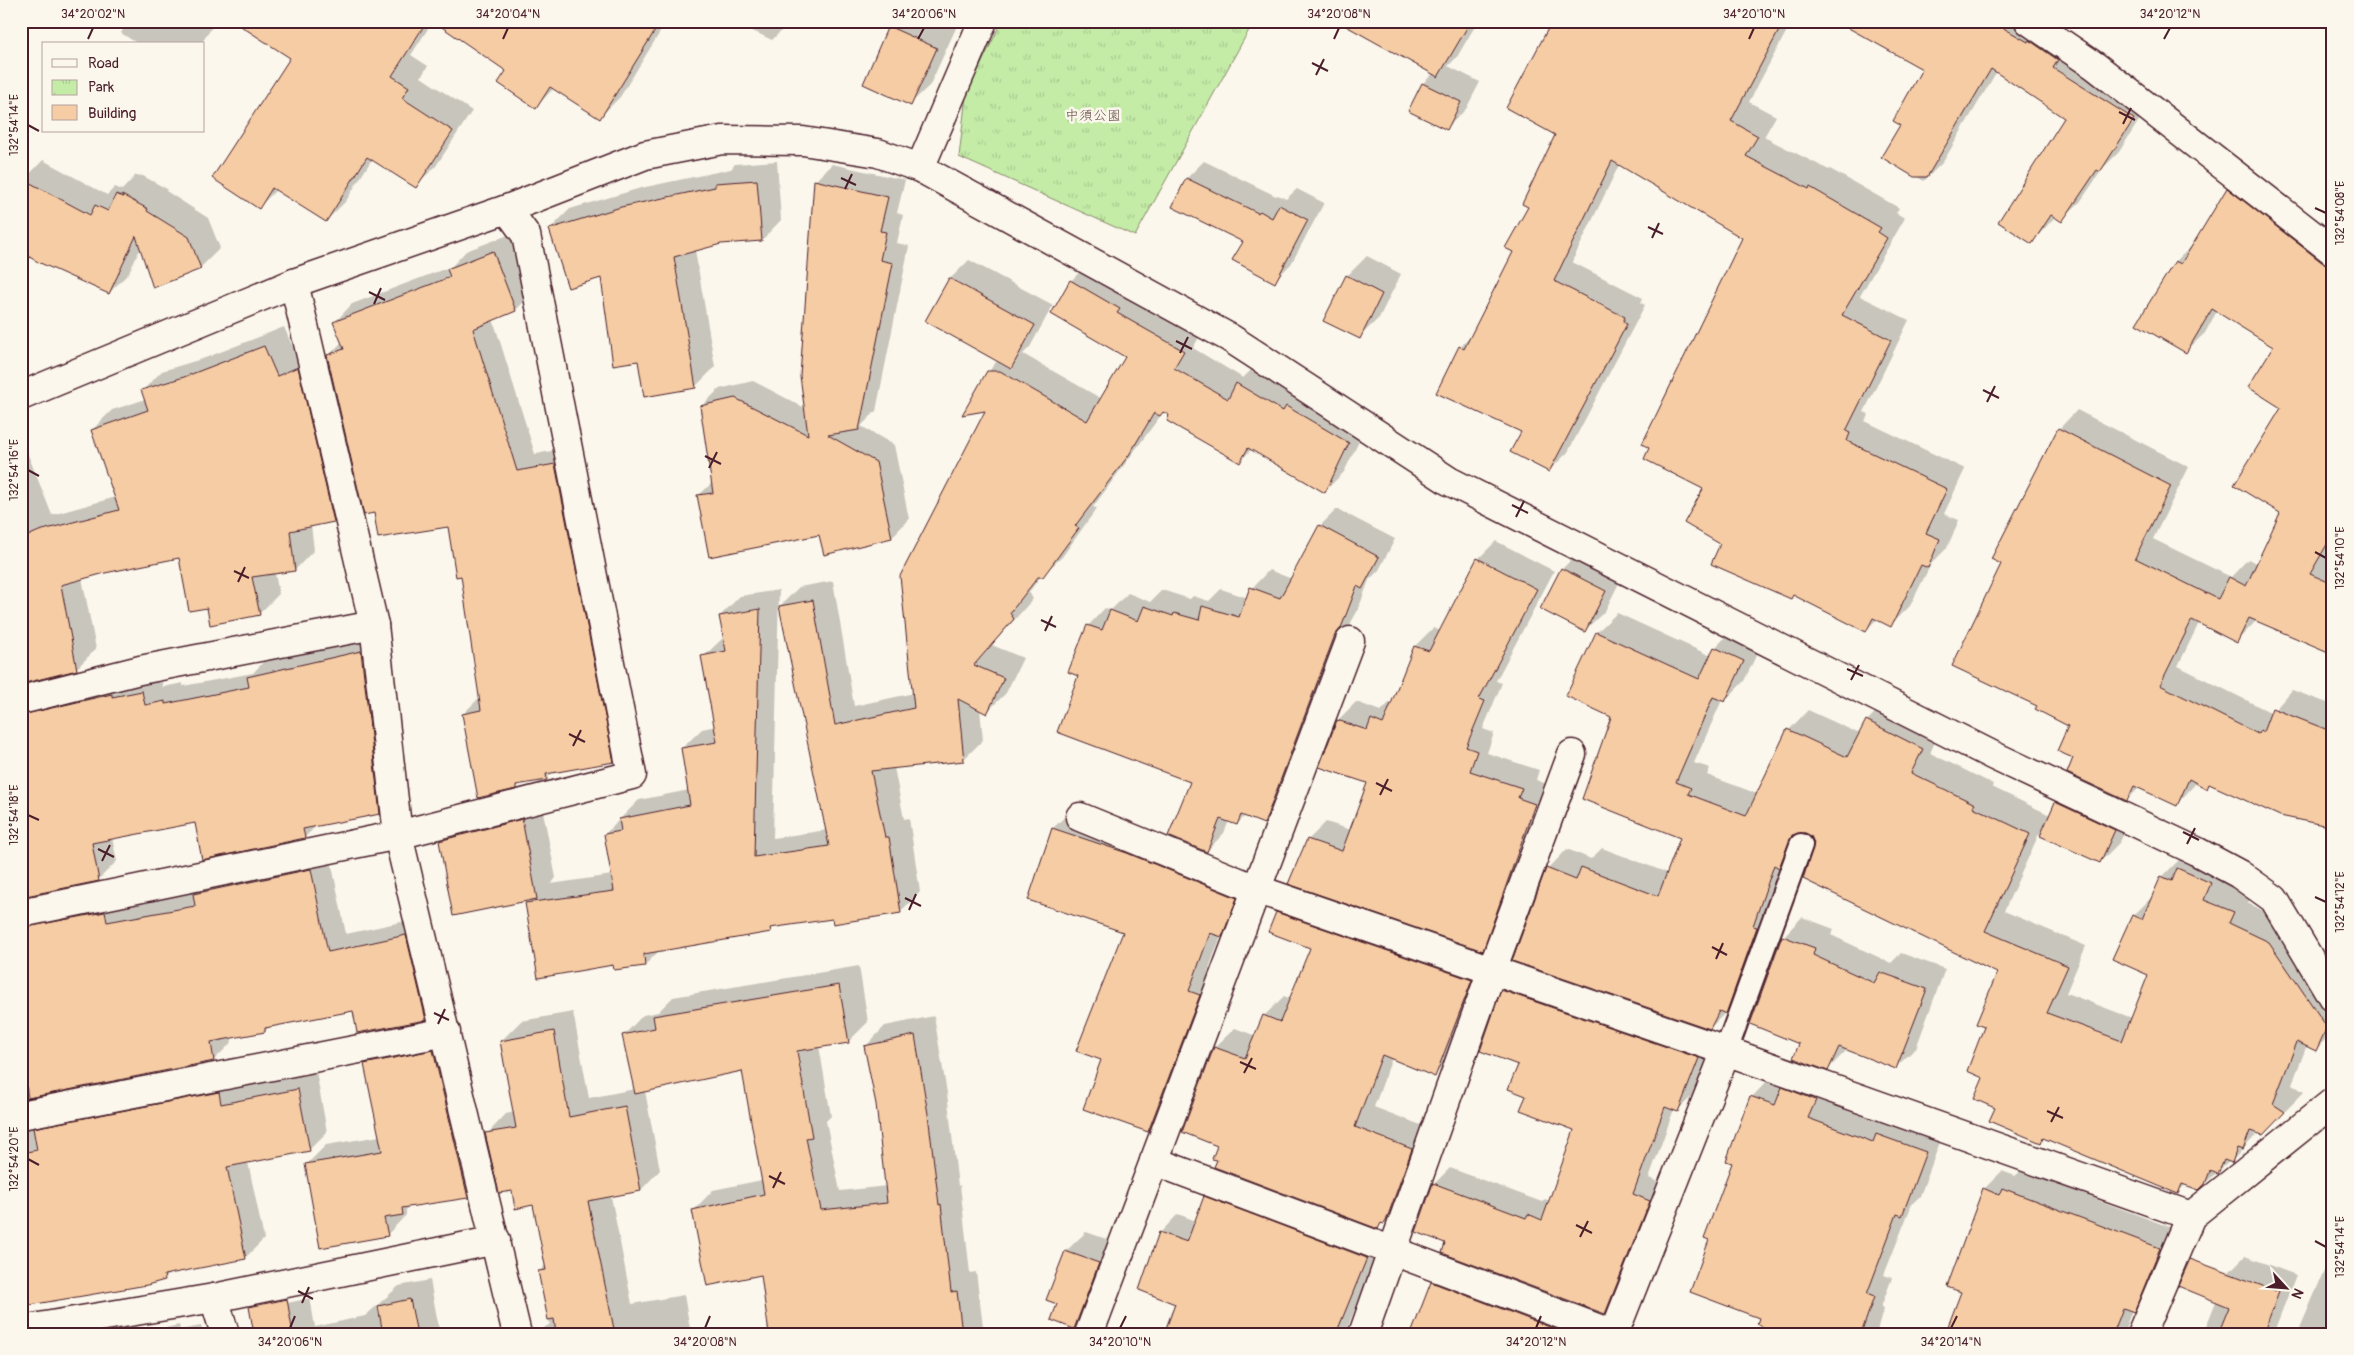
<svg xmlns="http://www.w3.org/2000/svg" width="2354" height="1355" font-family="Pangolin,'Klee One',sans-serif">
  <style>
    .park { fill: url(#park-tufts); stroke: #878669 }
    .shadow { fill: #0003 }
    .building { fill: #f5cca4; stroke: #4a1f2b }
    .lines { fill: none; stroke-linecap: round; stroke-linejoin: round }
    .service-casing { stroke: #4a1f2b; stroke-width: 26 }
    .minor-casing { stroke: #4a1f2b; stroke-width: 31 }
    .service { stroke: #fbf7ec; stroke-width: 22 }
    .minor { stroke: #fbf7ec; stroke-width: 28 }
    .ticks { fill: none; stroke: #4a1f2b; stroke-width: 2 }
    .labels { text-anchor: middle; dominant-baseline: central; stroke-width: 5; stroke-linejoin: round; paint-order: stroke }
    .park-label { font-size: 14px; fill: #68524a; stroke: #fbf7ec }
    .neatline { fill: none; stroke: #4a1f2b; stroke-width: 2 }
    .ticks-label { font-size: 12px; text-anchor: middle; fill: #4a1f2b }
  </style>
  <defs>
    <pattern id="park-tufts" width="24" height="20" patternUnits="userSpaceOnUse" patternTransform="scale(1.25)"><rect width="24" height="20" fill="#c4eca7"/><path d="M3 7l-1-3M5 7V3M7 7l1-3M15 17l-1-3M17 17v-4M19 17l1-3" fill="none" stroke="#aaca90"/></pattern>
  </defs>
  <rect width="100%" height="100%" fill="#fbf7ec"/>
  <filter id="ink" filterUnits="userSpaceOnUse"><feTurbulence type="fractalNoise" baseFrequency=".02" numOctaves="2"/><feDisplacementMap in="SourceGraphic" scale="10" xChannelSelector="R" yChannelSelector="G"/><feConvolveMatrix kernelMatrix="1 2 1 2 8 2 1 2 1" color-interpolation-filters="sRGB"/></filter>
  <g filter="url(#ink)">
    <path class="park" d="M1002,21H1254L1135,236L959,157L966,95Z"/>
    <g class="shadow">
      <path d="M128,21H216L201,44H138L121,33Z"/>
      <path d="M359,21H433L411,55L428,66L421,77L472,111L436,166L415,186L372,159L346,201L326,221L277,189L259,207Z"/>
      <path d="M435,21H667L620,97L600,117L554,88L536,107L508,71Z"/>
      <path d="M731,21H791L772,40Z"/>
      <path d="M895,21H941L956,28L930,85L910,104L889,27Z"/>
      <path d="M1342,21H1478L1457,57L1448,66L1480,82L1466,109L1446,129L1410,110L1423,83L1434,73Z"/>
      <path d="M1553,21H1792L1749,102L1776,116L1764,137L1829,170L1830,169L1899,208L1896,213L1905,218L1860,296L1909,320L1864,412L1869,414L1865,421L1965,469L1944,514L1959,520L1947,548L1931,564L1910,606L1891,625L1877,619L1866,630L1794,594L1791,597L1722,544L1705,489L1744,237L1620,163L1572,262L1643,298L1641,303L1645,305L1568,452L1549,471L1460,347L1473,334L1515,252L1557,134Z"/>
      <path d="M1839,21H2044L2152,100L2119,152L2104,167L2080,202L2061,220L2055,217L2032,242L2066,118L1997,71L1943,162L1924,181L1883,157L1902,124L1924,69Z"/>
      <path d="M43,160L107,195L115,187L122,190L136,175L143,176L167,189L166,191L208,218L220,248L200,268L141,247L129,273L109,293L28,254L21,261V183Z"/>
      <path d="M777,161L781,220L762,240L721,242L695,250L715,367L695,387L640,359L602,277L550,229L570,209L641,188L731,169L735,164Z"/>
      <path d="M1204,161L1276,196L1278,195L1286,199L1297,189L1324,203L1291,264L1274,281L1244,241L1173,207L1187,178Z"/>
      <path d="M832,164L905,180L897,213L903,215L897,243L909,246L876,411L861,426L894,445L909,519L892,537L820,534L698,496L713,482L701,407L719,389L753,381L805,408L815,181Z"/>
      <path d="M2246,170L2333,236V266L2329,272L2333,274V653L2257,620L2237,641L2199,623L2178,666L2272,713L2292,690L2333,705V825L2210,784L2207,787L2197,782L2177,804L2140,787L2127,800L2075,758L2069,726L2038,705L2003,563L2059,429L2077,410L2189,467L2153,539L2231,577L2248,559L2258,564L2282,512L2283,408L2275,347L2217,311L2205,333L2186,351L2138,323L2176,261L2195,243L2228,189Z"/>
      <path d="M511,234L533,292L516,310L493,319L535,454L573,447L631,743L613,761L554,771L546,779L520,783L516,787L463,714L480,697L462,575L449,525L375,512L328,356L342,342L335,322L352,304L452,266L466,251Z"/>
      <path d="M1367,256L1401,274L1379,318L1359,337L1347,276Z"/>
      <path d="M969,260L1053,305L1030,347L1023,354L1102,399L1127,357L1071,281L1090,261L1202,332L1193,348L1243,378L1257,364L1368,423L1344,472L1324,492L1252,449L1240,461L1164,411L1093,507L1097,508L1062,557L1041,576L1029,592L1033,599L992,645L1023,658L1006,693L987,712L980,709L983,740L963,760L894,767L904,819L909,818L920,892L900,912L833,917L775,926L770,931L660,950L645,965L614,964L526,904L531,899L440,841L460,821L541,801L556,878L551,884L612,875L605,834L639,800L689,790L682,748L702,729L716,726L703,657L724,637L720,616L740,596L779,590L773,838L827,830L780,606L799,587L833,581L854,706L914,693L987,410L965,413L992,367L998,360L950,279Z"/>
      <path d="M284,327L297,357L317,349L353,501L333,520L311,525L314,550L295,570L275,573L279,594L259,614L208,606L180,556L82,578L96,649L76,669L21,677V437L52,515L116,497L92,430L112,410L146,399L143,390L162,371L205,358Z"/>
      <path d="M1337,509L1395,539L1379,570L1369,580L1358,610L1348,628L1281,805L1264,822L1245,816L1237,824L1229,821L1224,833L1207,851L1192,781L1080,675L1088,626L1105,608L1111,610L1128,593L1150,602L1162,590L1190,599L1193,596L1209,601L1221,589L1248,598L1252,588L1269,570L1292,579L1320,526Z"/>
      <path d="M1496,541L1554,571L1496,681L1502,683L1483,729L1494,733L1487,753L1539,770L1536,780L1552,786L1500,931L1482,949L1308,840L1326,822L1351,830L1368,782L1338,720L1356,702L1381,711L1390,702L1392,703L1415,646L1433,628L1441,631L1478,559Z"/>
      <path d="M1582,549L1625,571L1605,611L1585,630L1542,608L1562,569Z"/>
      <path d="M1617,613L1711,656L1715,648L1734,628L1763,641L1744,681L1725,701L1722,700L1694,763L1710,768L1707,775L1758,794L1789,730L1808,710L1860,734L1867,721L1886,701L1941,729L1930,753L1993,784L1992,787L2050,815L2056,802L2075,783L2134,810L2120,842L2100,862L2039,834L2004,911L2086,946L2066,993L2132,1018L2149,974L2133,916L2153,896L2162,877L2182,857L2253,892L2248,903L2288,923L2333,988V1032L2316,1049L2307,1045L2292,1084L2304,1092L2263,1134L2259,1132L2232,1161H2230L2204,1184H2186L2177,1193L2045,1137L2041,1141L1997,1107L1985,1077L1986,1026L1999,972L1815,843L1812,835L1803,832L1745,993L1710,1028L1514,960L1548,869L1567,849L1591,859L1602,848L1668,873L1681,837L1613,717L1568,696L1597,632Z"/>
      <path d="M379,633L398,794L379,813L317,825L305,837L196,822L112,838L117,861L98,880L23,897L28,906L125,904L198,891L213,876L329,851L346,934L424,917L444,1001L425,1019L354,1010L270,1026L265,1031L231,1037L232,1042L214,1060L26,1076L21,1067V707L160,674L163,687L183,683V686L253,673L266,659Z"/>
      <path d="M1073,809L1255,878L1241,916L1221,936L1208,971L1219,975L1168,1111L1148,1131L1102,1059L1124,932L1029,899L1053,828Z"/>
      <path d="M1297,893L1491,960L1454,1056L1434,1075L1392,1058L1374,1107L1431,1129L1403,1203L1378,1227L1219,1160L1215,1047L1235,1028L1256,1036L1264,1016L1284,996L1291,999L1312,947L1277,913Z"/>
      <path d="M1802,917L1834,929L1831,935L1891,963L1901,953L1945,969L1916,1048L1896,1067L1848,1049L1828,1069L1801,1043L1783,937Z"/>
      <path d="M859,966L868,1022L848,1042L819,1046L831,1116L826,1121L840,1191L887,1186L877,1104L866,1046L885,1026L934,1016L947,1093L958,1186L960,1185L970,1273L976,1272L984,1334H771L762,1273L694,1210L713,1190L762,1180L743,1070L645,1091L660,1170L641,1190L611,1196L632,1304L684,1295L691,1334H497L530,1328L541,1330L550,1324L539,1272L546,1264L534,1204L513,1190L487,1134L506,1114L514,1112L501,1041L521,1021L573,1012L589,1098L635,1089L624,1035L643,1015L658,1012L673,997Z"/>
      <path d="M1519,975L1714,1042L1694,1094L1678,1110L1674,1109L1649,1178L1665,1185L1626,1285L1609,1301L1447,1242L1434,1184L1450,1168L1542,1202L1545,1199L1550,1201L1575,1129L1528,1096L1503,991Z"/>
      <path d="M453,1032L487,1177L468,1197L410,1206L406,1210V1215L387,1235L306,1165L326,1145L380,1136L365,1064L385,1045Z"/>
      <path d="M316,1071L327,1132L309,1150L248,1162L264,1239L246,1257L170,1273L164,1279L21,1286V1128Z"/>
      <path d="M1770,1078L1943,1134L1920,1196L1912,1204L1884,1275L1892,1278L1881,1307L1884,1308L1876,1334H1762L1765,1326L1760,1317L1711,1240L1752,1097Z"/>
      <path d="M2002,1171L2015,1176L2021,1171L2175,1229L2151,1292L2132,1310L2123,1334H1946L1963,1292L1984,1189Z"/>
      <path d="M1223,1178L1384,1239L1348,1326L1367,1334H1163L1175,1302L1160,1233L1178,1214L1196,1221L1205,1197Z"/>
      <path d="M1086,1232L1118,1243L1094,1308L1074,1327L1059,1303L1048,1299L1066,1251Z"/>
      <path d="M2245,1256L2296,1275L2273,1334H2203L2227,1274Z"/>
      <path d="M2333,1261V1334H2313L2300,1328L2325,1269Z"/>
      <path d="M1450,1264L1602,1334H1412L1432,1283Z"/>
      <path d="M430,1280L440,1334H138L179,1325L180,1330L201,1326L202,1330L233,1323L241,1330H249L274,1306L310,1298L315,1327L365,1316L399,1286Z"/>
    </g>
    <g class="building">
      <path d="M233,21H427L392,76L409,87L402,98L453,131L416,188L367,157L326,222L272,188L259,209L212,178L290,58Z"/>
      <path d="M433,21H661L600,119L550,87L536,109L498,83L506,71Z"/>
      <path d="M1337,21H1471L1438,77Z"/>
      <path d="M1552,21H1784L1731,121L1758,136L1746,156L1809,189L1810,187L1881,228L1878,232L1887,238L1842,315L1891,340L1846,431L1850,433L1847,441L1947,489L1926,533L1940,539L1928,568L1921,565L1891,627L1873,618L1866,632L1793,595L1791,599L1711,564L1720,544L1684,523L1703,489L1644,459L1649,448L1642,444L1742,238L1612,161L1554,281L1625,317L1623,322L1627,324L1549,472L1510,452L1521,432L1436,393L1459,346L1464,349L1513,252L1505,248L1528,207L1522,204L1555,135L1506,108Z"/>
      <path d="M1836,21H1991L2028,42L2029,40L2058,60L2053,68L2134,119L2100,172L2097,170L2062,222L2051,215L2032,244L1998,222L2064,118L1991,69L1927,177H1914L1881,157L1900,125L1893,121L1922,69Z"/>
      <path d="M888,26L937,48L911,106L863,84Z"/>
      <path d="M1422,83L1461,102L1447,130L1408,111Z"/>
      <path d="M21,178L90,215L95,205L108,211L116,194L123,197L122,195L148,209L147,211L189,237L201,269L153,288L136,236L109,294L38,262L21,252Z"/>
      <path d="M1186,178L1258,213L1260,211L1272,218L1279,205L1308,220L1275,283L1232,260L1243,242L1172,207Z"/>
      <path d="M757,180L762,241L721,244L674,257L696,388L644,397L638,361L613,365L601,278L568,288L549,229L621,207L715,187V183Z"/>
      <path d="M814,180L888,197L880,231L886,232L880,260L893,263L859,430L828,435L876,462L892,538L824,555L819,535L709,557L697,495L713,493L700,406L735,398L808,435L800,376Z"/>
      <path d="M2227,188L2323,263L2333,266V534L2310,574L2333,584V654L2249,618L2237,643L2192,620L2160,685L2258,734L2260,730L2263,732L2272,708L2333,732V827L2280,816L2209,784L2207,789L2189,779L2177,806L2134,786L2127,801L2067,773L2073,758L2057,751L2068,726L2035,709L2037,706L1952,666L2001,564L1991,559L2058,428L2171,486L2135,558L2218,599L2229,577L2246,586L2280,513L2234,485L2281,408L2248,387L2273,347L2212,309L2186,353L2136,324L2175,261L2181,264Z"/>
      <path d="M493,251L516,311L473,329L517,471L555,464L614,762L546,774L547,780L516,785V789L478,798L462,714L481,710L461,576L456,577L448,527L378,538L374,513L364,515L327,355L344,349L333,322L450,277L447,269Z"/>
      <path d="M1346,275L1382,294L1360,339L1323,321Z"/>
      <path d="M949,278L1035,325L1011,369L925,321Z"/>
      <path d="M1070,280L1120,309L1117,313L1184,351L1174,368L1228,399L1236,383L1283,411L1286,406L1349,443L1325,493L1248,448L1240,463L1167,421L1169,415L1163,412L1160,416L1154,413L1129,455L1075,526L1079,528L1043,577H1038L1010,613L1014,619L974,665L1004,678L987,714L958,699L964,761L871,771L885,837H889L901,913L833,924L832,919L770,928L771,932L644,954L645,966L614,970L613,965L538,978L525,903L614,891L604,834L621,831L619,819L690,805L681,748L717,742L701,656L726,651L719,616L760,609L754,857L829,846L779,606L813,600L835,725L914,708L900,576L985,411L962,415L987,371H1000L1087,421L1125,357L1051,314Z"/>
      <path d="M264,346L277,376L298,367L334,522L290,531L295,571L252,577L260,615L210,625L207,608L189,611L179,558L105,573L61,585L77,670L21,684V539L39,531L119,510L91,430L148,410L141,390L184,377Z"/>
      <path d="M1319,525L1379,557L1362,589L1357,586L1341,628L1335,635L1264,824L1241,815L1237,825L1220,819L1207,852L1168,836L1190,782L1057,732L1078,676L1068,672L1087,625L1102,630L1110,610L1138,621L1144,606L1173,616L1174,613L1199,620L1202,606L1239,617L1250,587L1280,598Z"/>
      <path d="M1477,558L1537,589L1479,699L1485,701L1466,747L1477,751L1470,771L1522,788L1518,798L1535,804L1483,951L1288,884L1307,839L1342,851L1367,783L1319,767L1337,720L1367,730L1371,719L1383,724L1414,646L1429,651Z"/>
      <path d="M1561,568L1606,591L1585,632L1540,609Z"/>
      <path d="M1596,632L1699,679L1714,647L1744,661L1725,702L1713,697L1676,782L1691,788L1688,794L1746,816L1787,729L1847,757L1866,720L1923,749L1911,773L1975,804L1973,807L2030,834L1985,931L2068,966L2047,1013L2122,1041L2148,975L2112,959L2132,915L2142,919L2161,876L2172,881L2177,868L2211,883L2204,900L2234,912L2229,923L2269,942L2327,1027L2316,1051L2297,1042L2273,1104L2285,1112L2263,1135L2250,1131L2243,1150L2237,1148L2232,1163L2224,1160L2218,1174L2210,1171L2205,1184L2199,1190L2182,1184L2178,1194L2043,1138L2041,1143L1989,1121L1995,1108L1974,1099L1983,1078L1967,1071L1984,1027L1976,1024L1997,973L1803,879L1814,843L1811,836L1805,833L1792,835L1779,868L1774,865L1753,926L1757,927L1726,1014L1719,1011L1710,1029L1512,961L1546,868L1576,880L1581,867L1658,896L1680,838L1582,799L1611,717L1566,696Z"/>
      <path d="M361,651L380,814L303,829L305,838L202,860L195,823L92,843L99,881L21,897V715L112,694V697L142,691L145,705L165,701V704L249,687L247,677Z"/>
      <path d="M2055,802L2115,830L2100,863L2040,836Z"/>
      <path d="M522,819L537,899L453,916L439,841Z"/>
      <path d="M1052,828L1127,853L1237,898L1222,937L1210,933L1189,991L1200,995L1148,1132L1083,1109L1101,1060L1076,1051L1123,932L1028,900Z"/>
      <path d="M311,869L328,952L406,935L426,1020L357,1033L353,1011L265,1028V1032L211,1042L214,1061L28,1098L25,1077L21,1078V928L105,912L107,922L195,906L193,894Z"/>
      <path d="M1276,912L1472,980L1435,1077L1382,1055L1355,1127L1412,1149L1386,1221L1384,1224L1381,1223L1378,1229L1214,1167L1217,1160L1212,1159L1217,1146L1182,1132L1214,1047L1245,1058L1263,1015L1280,1022L1310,948L1268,932Z"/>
      <path d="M1782,936L1815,948L1813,955L1874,983L1880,972L1927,989L1896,1069L1839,1047L1828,1071L1793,1058L1799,1044L1750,1024Z"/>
      <path d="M839,985L849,1043L797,1051L812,1137L806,1138L821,1210L887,1203L876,1104L864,1046L915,1035L928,1114L939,1205L941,1204L951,1292L957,1291L962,1334H769L761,1275L707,1286L692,1210L764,1194L742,1071L635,1094L622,1035L655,1028L653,1016Z"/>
      <path d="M1501,990L1699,1058L1678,1112L1665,1107L1633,1194L1650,1201L1605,1314L1442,1253L1445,1243L1416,1232L1433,1183L1526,1218L1528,1214L1542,1220L1574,1130L1520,1110L1526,1096L1508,1089L1518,1065L1480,1051Z"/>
      <path d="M554,1031L569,1117L625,1106L641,1191L588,1201L615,1334H556L554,1319L548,1320L538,1271L546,1270L533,1205L515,1209L512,1191L499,1193L485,1133L516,1128L500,1041Z"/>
      <path d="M433,1050L468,1198L402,1208L403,1215L384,1218L388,1236L320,1248L305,1164L382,1151L364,1064Z"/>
      <path d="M1782,1087L1816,1100L1808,1118L1873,1142L1876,1134L1926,1152L1902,1216L1897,1214L1867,1294L1874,1297L1861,1334H1761L1763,1327L1757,1324L1759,1318L1690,1292L1709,1240L1704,1238L1732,1163L1726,1161L1750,1096L1775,1105Z"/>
      <path d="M298,1089L310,1151L227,1167L246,1259L164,1275L165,1280L147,1285L24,1306L23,1287H21V1153L37,1150L33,1128L219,1092L221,1104Z"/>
      <path d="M1983,1188L1999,1195L2002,1188L2160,1248L2134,1312L2123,1308L2113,1334H1945L1961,1292L1947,1287Z"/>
      <path d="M1204,1196L1367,1258L1336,1334H1164L1175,1304L1139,1290L1159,1232L1187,1242Z"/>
      <path d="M1065,1251L1099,1263L1074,1329L1051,1320L1057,1304L1046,1300Z"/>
      <path d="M2190,1259L2279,1292L2263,1334H2218L2229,1307L2178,1286Z"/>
      <path d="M1431,1282L1568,1334H1411Z"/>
      <path d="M287,1299L293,1334H254L249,1307Z"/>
      <path d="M410,1299L417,1334H383L378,1306Z"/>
    </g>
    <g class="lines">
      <defs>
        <path id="service" d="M1726,1051L1801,845"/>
        <g id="minor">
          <path d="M2029,21L2095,66L2333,251"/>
          <path d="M920,168L983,21"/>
          <path d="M294,283L374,625L398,835L517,1334"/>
          <path d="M21,396L294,283L507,209L645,155L722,140L803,141L878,153L920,168L1230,338L1449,481L1992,755L2196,851L2239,874L2274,899L2333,998"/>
          <path d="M21,700L140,670L374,625"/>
          <path d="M1080,817L1256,889L1726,1051L2191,1216"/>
          <path d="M21,913L398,835L632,775L526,235L507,209"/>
          <path d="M21,1115L446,1032"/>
          <path d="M1154,1161L1613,1334"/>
          <path d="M214,1298L225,1334"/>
          <path d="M21,1330L214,1298L496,1240"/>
          <path d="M1089,1334L1350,641"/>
          <path d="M1363,1334L1492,970L1572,754"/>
          <path d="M1614,1334L1726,1051"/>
          <path d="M2141,1334L2191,1216L2333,1102"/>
        </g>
      </defs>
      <use href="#service" class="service-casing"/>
      <use href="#minor" class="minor-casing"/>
      <use href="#service" class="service"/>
      <use href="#minor" class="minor"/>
    </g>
  </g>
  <path class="ticks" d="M88,39L93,28M503,39L508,28M918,39L924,28M1334,39L1339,28M1749,39L1754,28M2164,39L2170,28M1312,63L1328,71M1316,75L1324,59M2119,112L2135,120M2123,124L2131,108M28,125L39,131M841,178L856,185M845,189L852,174M2315,208L2326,213M1648,227L1663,234M1652,238L1659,223M369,292L385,300M374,304L381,288M1176,341L1192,349M1180,353L1188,337M1983,390L1999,398M1987,402L1995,386M705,456L721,464M709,468L717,452M28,470L39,476M1512,505L1528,513M1516,517L1524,501M2315,552L2326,558M234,571L249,578M238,582L245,567M1041,620L1056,627M1045,631L1052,616M1847,669L1863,676M1851,680L1859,665M569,734L585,742M573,746L581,730M1376,783L1392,791M1380,795L1388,779M28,815L39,820M2183,832L2199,840M2187,844L2195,828M98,849L114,857M102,861L110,845M2315,897L2326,902M905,898L921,906M909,910L916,894M1712,947L1727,955M1716,959L1723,943M434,1013L449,1020M438,1024L445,1009M1240,1062L1256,1069M1244,1073L1252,1058M2047,1111L2063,1118M2051,1122L2059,1107M28,1159L39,1165M769,1176L785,1184M773,1188L781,1172M1576,1225L1592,1233M1580,1237L1588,1221M2315,1241L2326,1247M298,1291L313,1299M302,1303L309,1287M290,1328L295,1316M705,1328L710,1316M1120,1328L1126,1316M1536,1328L1541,1316M1951,1328L1957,1316"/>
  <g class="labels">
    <g class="park-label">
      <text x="1093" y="115">中須公園</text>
    </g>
  </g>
  <rect width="2354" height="1355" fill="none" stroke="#fbf7ec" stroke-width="55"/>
  <rect x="42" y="42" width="162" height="90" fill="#fbf7ec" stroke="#b4a19f"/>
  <rect x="52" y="59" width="25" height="8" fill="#fbf7ec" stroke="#b4a19f"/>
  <text x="88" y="68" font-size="15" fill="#4a1f2b">Road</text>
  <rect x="52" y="80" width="25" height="15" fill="url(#park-tufts)" stroke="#b4a19f"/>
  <text x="88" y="92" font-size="15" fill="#4a1f2b">Park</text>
  <rect x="52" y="105" width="25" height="15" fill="#f5cca4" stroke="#b4a19f"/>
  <text x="88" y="118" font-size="15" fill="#4a1f2b">Building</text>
  <g transform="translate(2286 1288) rotate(116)" stroke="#fbf7ec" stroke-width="4" paint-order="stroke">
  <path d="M0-4L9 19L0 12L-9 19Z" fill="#4a1f2b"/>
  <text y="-8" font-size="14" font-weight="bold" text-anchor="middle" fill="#4a1f2b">N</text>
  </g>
  <rect x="28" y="28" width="2298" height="1300" class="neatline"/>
  <g class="ticks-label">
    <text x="93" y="18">34°20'02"N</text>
    <text x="508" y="18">34°20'04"N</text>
    <text x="924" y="18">34°20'06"N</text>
    <text x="1339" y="18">34°20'08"N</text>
    <text x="1754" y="18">34°20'10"N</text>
    <text x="2170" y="18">34°20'12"N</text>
    <text transform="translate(14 125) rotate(-90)" y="4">132°54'14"E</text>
    <text transform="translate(2340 213) rotate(-90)" y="4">132°54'08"E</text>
    <text transform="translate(14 470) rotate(-90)" y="4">132°54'16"E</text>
    <text transform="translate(2340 558) rotate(-90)" y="4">132°54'10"E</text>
    <text transform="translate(14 815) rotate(-90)" y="4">132°54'18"E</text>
    <text transform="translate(2340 902) rotate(-90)" y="4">132°54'12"E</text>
    <text transform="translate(14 1159) rotate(-90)" y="4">132°54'20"E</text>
    <text transform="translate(2340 1247) rotate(-90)" y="4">132°54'14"E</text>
    <text x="290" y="1346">34°20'06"N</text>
    <text x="705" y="1346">34°20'08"N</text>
    <text x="1120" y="1346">34°20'10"N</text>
    <text x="1536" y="1346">34°20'12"N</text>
    <text x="1951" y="1346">34°20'14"N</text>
  </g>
</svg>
